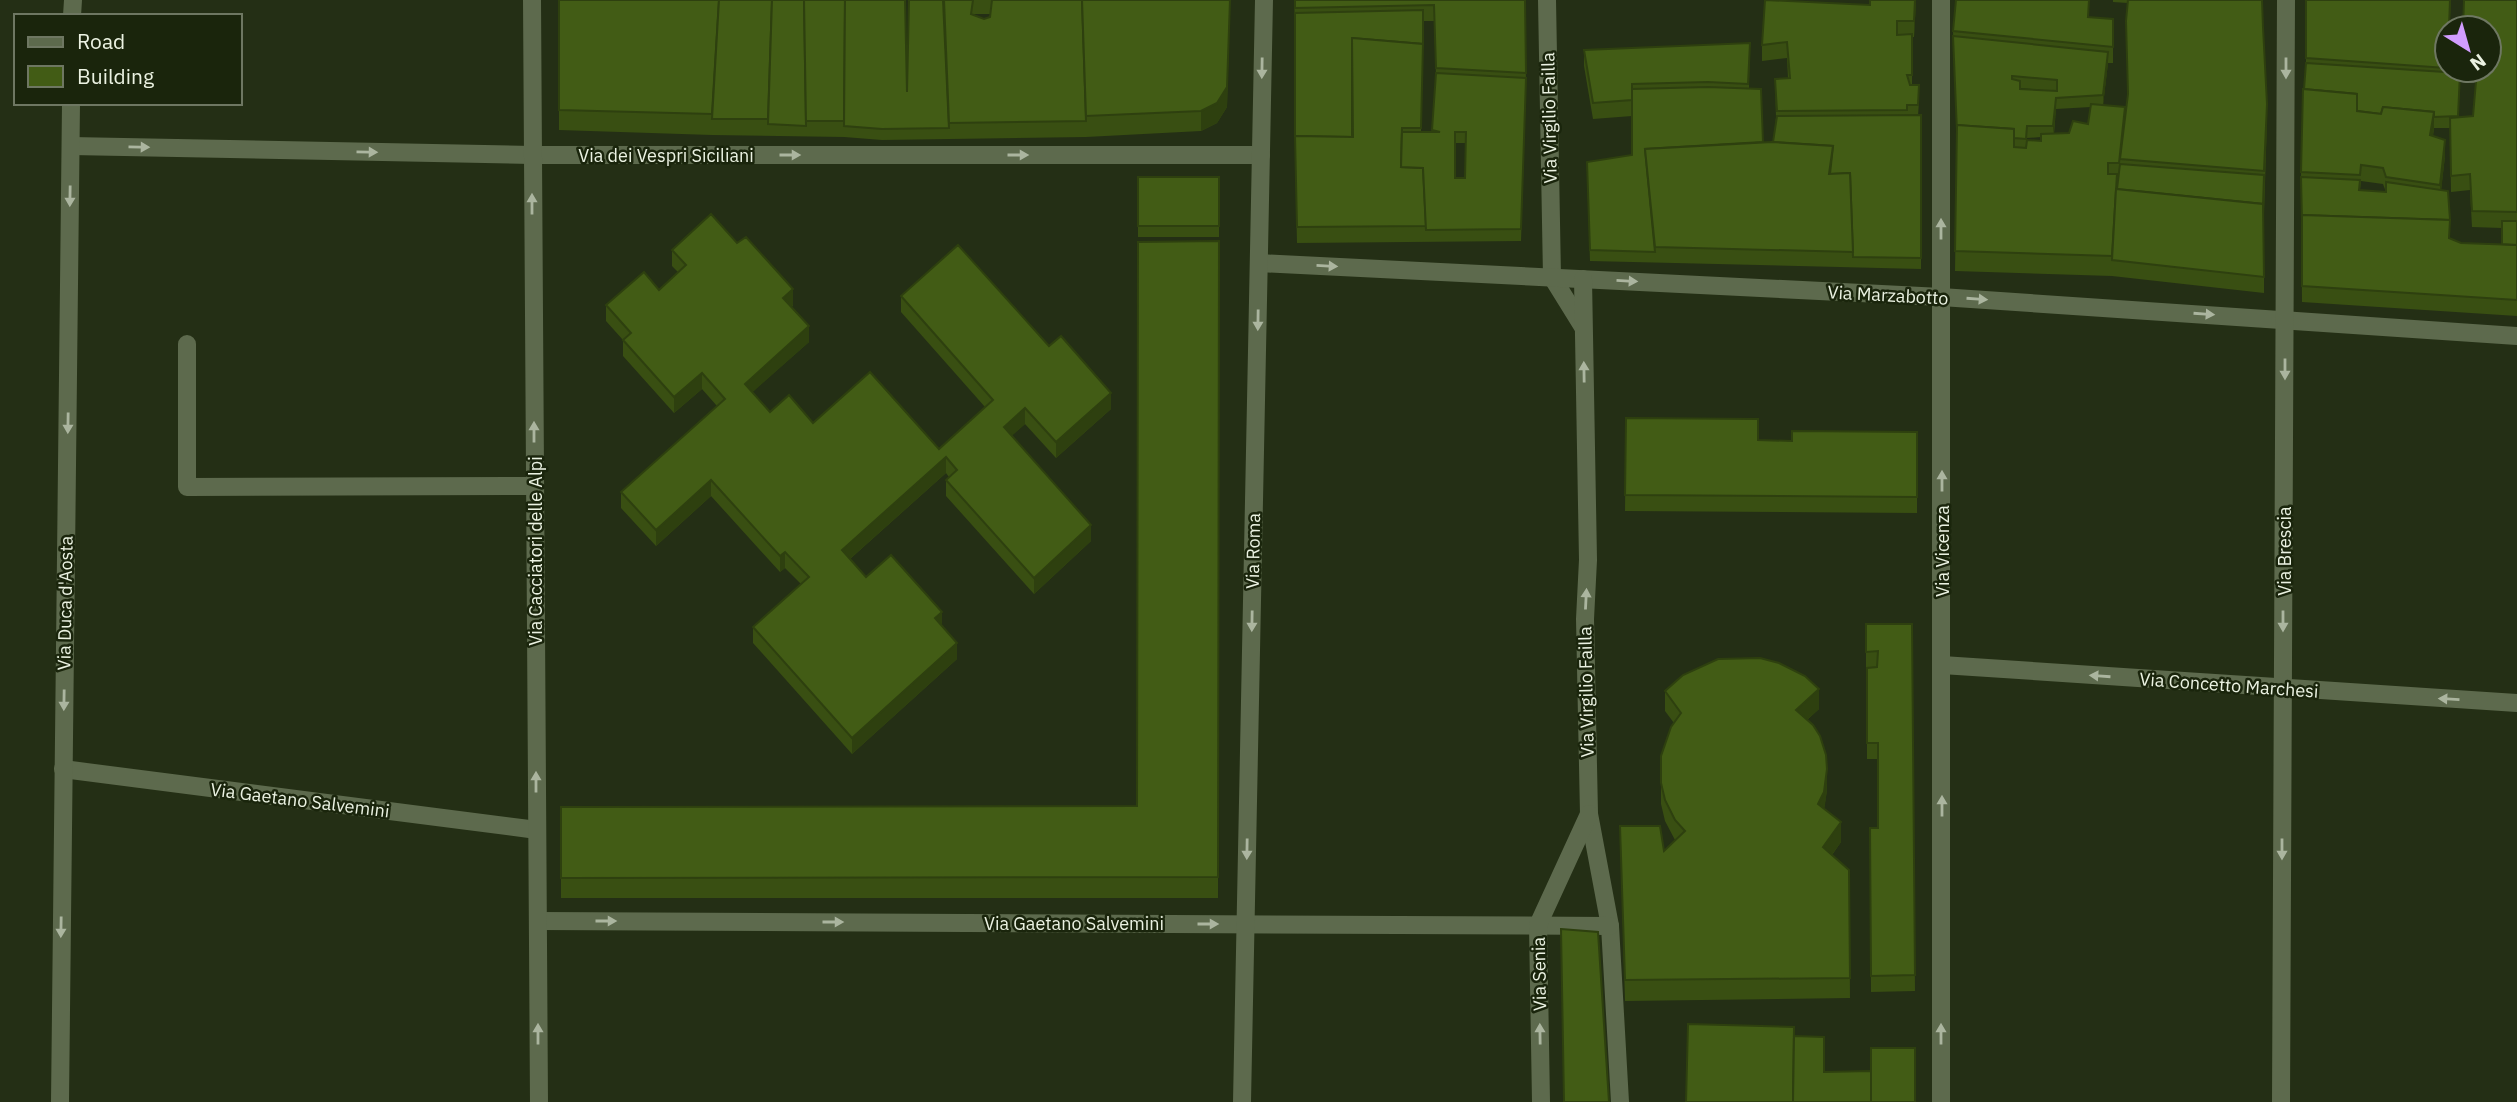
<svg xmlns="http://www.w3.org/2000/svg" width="2517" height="1102" font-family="'IBM Plex Sans',sans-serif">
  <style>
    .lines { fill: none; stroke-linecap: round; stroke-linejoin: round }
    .minor { stroke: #5d6a4d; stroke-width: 18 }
    .tertiary { stroke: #5d6a4d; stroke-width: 18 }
    .wall { fill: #394f12; fill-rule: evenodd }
    .shaded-wall { fill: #2e400f }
    .building { fill: #425c15; stroke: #2e400f; stroke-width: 2; fill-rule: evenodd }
    .oneway { fill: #abb59f }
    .labels { text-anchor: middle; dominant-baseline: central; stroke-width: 5; stroke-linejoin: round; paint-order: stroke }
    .street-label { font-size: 18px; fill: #ebf2e2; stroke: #1a250c }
  </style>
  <rect width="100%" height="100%" fill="#242f15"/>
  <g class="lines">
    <g class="minor">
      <path d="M1547,0L1552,277L1583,327"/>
      <path d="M72,16L73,0"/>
      <path d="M71,146L532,155H1261"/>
      <path d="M1259,263L1941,297L2517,336"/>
      <path d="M1583,279L1588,560L1585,619L1589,814L1610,926L1620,1102"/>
      <path d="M187,344V487L534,486"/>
      <path d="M1942,665L2517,703"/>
      <path d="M63,769L537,830"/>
      <path d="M538,921L1610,926"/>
      <path d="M60,1102L71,103"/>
      <path d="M1242,1102L1264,0"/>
      <path d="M1541,1102L1538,925L1589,814"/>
      <path d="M1941,1102V0"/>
      <path d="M2281,1102L2286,0"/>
    </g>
    <path class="tertiary" d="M532,0L539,1102"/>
  </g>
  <g class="wall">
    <path d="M559,0L907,92L909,0H1230L1227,107L1217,123L1201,131L1086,137L882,140L844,137L712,135L559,130ZM973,14H991L990,17L984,19Z"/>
    <path d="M1294,0H1525L1526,89L1521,241L1297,243L1295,152V23ZM1423,21H1434L1436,76L1432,132H1421ZM1455,143H1466L1465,178H1455Z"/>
    <path d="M1869,0H1916L1914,37H1912V85L1919,101L1918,116L1921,115V269L1590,261L1587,173L1632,155V116L1593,119L1584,66V50L1750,43L1749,89L1763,142H1773L1776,118L1775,79L1788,78L1787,58L1762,61V45L1870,5Z"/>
    <path d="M2113,0H2262L2263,27L2267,120L2264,215V293L2112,276L1955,271L1957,140L1953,31L2089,17L2113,19V63H2108L2103,105L2125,120L2128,97V3L2113,2ZM2020,88L2044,90L2020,89ZM2091,107L2088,124L2069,133L2054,134L2056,109ZM2041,137V141L2027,140V138Z"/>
    <path d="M2306,0H2451L2447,73L2460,85L2458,117L2473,116L2517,0V316L2302,302L2301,172L2306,63ZM2434,128H2450L2451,192L2470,190L2472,227L2502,228V244L2461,243L2450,239L2441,190L2445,156L2433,136ZM2361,181L2383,184L2386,192L2360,190Z"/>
    <rect x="1138" y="177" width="81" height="60"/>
    <path d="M1219,241L1218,898H561V807L1137,806Z"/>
    <path d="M672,250L793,305L792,307L809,342L752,392L770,412L813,423L939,449L985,407L901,312V296L1049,346L1111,409L1056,458L1025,424L1011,436L1091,541L1034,594L946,496V480L949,477L946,473L850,559L866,577L942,627L957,659L852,754L753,643V627L801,584L785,568L780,572L711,496L656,546L621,508V492L717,406L702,389L674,413L623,356V340L606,321V305L659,290L678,272L672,266Z"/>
    <path d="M1626,418L1758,440L1792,441L1917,432V513L1625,511Z"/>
    <path d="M1866,624H1912L1915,991L1871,992L1870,828H1878V759H1867V668L1877,667L1866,668Z"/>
    <path d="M1665,691L1819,709L1807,720L1827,790L1824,809L1841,842L1832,855L1849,870L1850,998L1625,1001L1620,826L1664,851L1675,840L1665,821L1661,804V756L1674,723L1665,711Z"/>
  </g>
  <g class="shaded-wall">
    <path d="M1230,0L1227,107L1217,123L1201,131V111Z"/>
    <path d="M1915,0H1916L1914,37V21Z"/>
    <path d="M2108,52V63L2103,106V95Z"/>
    <path d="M2056,98V109L2053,137V126Z"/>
    <path d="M2434,112V128L2430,151V135Z"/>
    <path d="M2445,140V156L2440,201V185Z"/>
    <path d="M793,289V305L783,314V298Z"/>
    <path d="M809,326V342L745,399V384Z"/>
    <path d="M702,373V389L674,413V397Z"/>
    <path d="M1111,393V409L1056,458V442Z"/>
    <path d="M1025,408V424L1004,443V427Z"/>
    <path d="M946,457V473L842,566V550Z"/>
    <path d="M711,480V496L656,546V530Z"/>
    <path d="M1091,525V541L1034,594V578Z"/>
    <path d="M785,552V568L780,572V556Z"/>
    <path d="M942,612V628L935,618Z"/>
    <path d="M957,643V659L852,754V738Z"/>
    <path d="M1819,689V709L1796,730V710Z"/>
    <path d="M1827,769V790L1824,812L1818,804Z"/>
    <path d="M1841,822V842L1823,867V847Z"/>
  </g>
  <g class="building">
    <path d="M559,0H719L712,114L559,110Z"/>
    <path d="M719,0H772L768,119H712Z"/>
    <path d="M772,0H804L806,126L768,124Z"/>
    <path d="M804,0H845L844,121H806Z"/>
    <path d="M845,0H905L907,92L909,0H943L949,128L882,129L844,126Z"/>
    <path d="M944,0H973L971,14L984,19L990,17L992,0H1082L1086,121L949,123Z"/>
    <path d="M1082,0H1230L1227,87L1217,103L1201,111L1086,116Z"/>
    <path d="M1295,0H1525L1526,73L1436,68L1434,5L1295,8Z"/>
    <path d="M1765,0L1870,5V0H1915L1914,21H1897V35L1912,34V75H1907L1910,85H1919L1918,105H1907V110L1777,111L1775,79L1790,78L1787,42L1762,45Z"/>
    <path d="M1956,0H2089L2088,17L2113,19V47L1953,31Z"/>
    <path d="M2128,0H2262L2263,27L2267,104L2264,171L2120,159L2128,94L2126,21Z"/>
    <path d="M2306,0H2450L2449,28H2447L2446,68L2306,58Z"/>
    <path d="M2464,0H2517V212L2472,211L2470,174L2451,176L2450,118L2473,116L2477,70H2489V28H2463Z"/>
    <path d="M1423,10V44L1352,38V137L1295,136V13Z"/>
    <path d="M1953,36L2108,52L2103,95L2056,98L2053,126H2027L2026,139L2014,138V129L1957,125V132ZM2012,76L2057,80V91L2020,89V81L2012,79Z"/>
    <path d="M1352,38L1423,44L1421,128H1402L1401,167L1423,168L1426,226L1297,227L1295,136L1353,137Z"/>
    <path d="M1750,43L1748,84L1708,82L1632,84V100L1593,103L1584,50Z"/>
    <path d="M2306,63L2460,73L2458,116L2434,117V112L2383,107L2381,114L2357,111V94L2304,89Z"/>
    <path d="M1436,73L1526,78L1521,229L1426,230L1423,168L1401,167L1402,132H1440L1432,130ZM1455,132H1466L1465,178H1455Z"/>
    <path d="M1708,87L1761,89L1763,142L1645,149L1655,252L1590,250L1587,162L1632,155V89Z"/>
    <path d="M2303,89L2357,94V111L2381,114L2383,107L2434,112L2430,135L2445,140L2440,185L2386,177L2383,168L2361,165L2360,175L2301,172Z"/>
    <path d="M2091,104L2125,107L2119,163H2108V174H2117L2112,256L1955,251L1957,125L2014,129V147L2026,148L2027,140L2041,141V134L2069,133L2073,121L2088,124Z"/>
    <path d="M1921,115V258L1853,257L1850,173L1830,174L1833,146L1773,142L1777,116Z"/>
    <path d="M1772,142L1833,146L1829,174L1850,173L1853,252L1655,247L1645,149Z"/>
    <path d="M2120,164L2264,175L2263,207V204L2117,189Z"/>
    <rect x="1138" y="177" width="81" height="49"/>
    <path d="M2301,177L2360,180L2359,190L2386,192V182L2448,191L2450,220L2302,215V220Z"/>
    <path d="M2116,189L2263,204L2264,277L2112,260Z"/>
    <path d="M711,214L737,243L746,237L793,289L783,298L809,326L745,384L770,412L789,395L813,423L870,372L939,449L993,400L901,296L958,245L1049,346L1061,336L1111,393L1056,442L1025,408L1004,427L1091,525L1034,578L946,480L957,470L946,457L842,550L866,577L891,555L942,612L935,618L957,643L852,738L753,627L809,577L785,552L780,556L711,480L656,530L621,492L725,399L702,373L674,397L623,340L631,333L606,305L644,272L659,290L686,265L672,250Z"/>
    <path d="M2302,215L2450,220L2449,238L2461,243L2517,245V300L2302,286Z"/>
    <path d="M2502,221H2517V245L2502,244Z"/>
    <path d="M1219,241L1218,877L561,878V807L1137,806L1138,242Z"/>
    <path d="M1626,418L1758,419V440L1792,441V431L1917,432V497L1625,495Z"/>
    <path d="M1866,624H1912L1915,975L1871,976L1870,828H1878V743H1867V668L1877,667L1878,651L1866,652Z"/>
    <path d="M1760,658L1779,663L1805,676L1819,689L1796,710L1813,725L1820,736L1826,755L1827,769L1824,792L1818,804L1841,822L1823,847L1849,870L1850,978L1625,980L1620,826H1660L1664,851L1685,831L1675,820L1665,800L1661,783V756L1671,727L1681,713L1665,691L1683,675L1718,659Z"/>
    <path d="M1561,929L1598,932L1609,1102H1564Z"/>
    <path d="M1688,1024L1794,1027L1793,1102H1686Z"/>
    <path d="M1794,1036L1824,1037V1072L1871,1071V1102H1793Z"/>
    <rect x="1871" y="1048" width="44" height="54"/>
  </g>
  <defs><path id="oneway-solid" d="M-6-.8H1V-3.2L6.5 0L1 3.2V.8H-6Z" transform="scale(1.75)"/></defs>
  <g class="oneway">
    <use href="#oneway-solid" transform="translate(1262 68) rotate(91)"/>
    <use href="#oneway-solid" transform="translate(2286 68) rotate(90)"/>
    <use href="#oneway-solid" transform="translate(139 147) rotate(1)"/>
    <use href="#oneway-solid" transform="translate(367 152) rotate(1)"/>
    <use href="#oneway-solid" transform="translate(790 155)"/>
    <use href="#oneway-solid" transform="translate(1018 155)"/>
    <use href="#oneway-solid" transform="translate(70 196) rotate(91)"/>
    <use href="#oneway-solid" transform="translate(532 204) rotate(-90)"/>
    <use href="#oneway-solid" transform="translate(1941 229) rotate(-90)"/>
    <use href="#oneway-solid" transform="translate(1327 266) rotate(3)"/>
    <use href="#oneway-solid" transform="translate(1627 281) rotate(3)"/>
    <use href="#oneway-solid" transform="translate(1977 299) rotate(4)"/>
    <use href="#oneway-solid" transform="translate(2204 314) rotate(4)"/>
    <use href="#oneway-solid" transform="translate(1258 320) rotate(91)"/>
    <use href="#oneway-solid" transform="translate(2285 369) rotate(90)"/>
    <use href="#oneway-solid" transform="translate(1584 372) rotate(-91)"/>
    <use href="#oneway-solid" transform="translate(68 423) rotate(91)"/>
    <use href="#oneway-solid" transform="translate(534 432) rotate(-90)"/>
    <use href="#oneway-solid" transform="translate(1942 481) rotate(-90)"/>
    <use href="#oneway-solid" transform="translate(1586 599) rotate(-87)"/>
    <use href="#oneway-solid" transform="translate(1252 621) rotate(91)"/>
    <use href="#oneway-solid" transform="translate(2283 621) rotate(90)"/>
    <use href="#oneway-solid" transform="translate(2100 676) rotate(-176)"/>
    <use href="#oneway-solid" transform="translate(2449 699) rotate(-177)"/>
    <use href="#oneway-solid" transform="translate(64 700) rotate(91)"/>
    <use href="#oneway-solid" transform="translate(536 782) rotate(-90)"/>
    <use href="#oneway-solid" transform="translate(1942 806) rotate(-90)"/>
    <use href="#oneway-solid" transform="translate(1247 849) rotate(91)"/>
    <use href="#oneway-solid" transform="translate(2282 849) rotate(90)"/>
    <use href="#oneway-solid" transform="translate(606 921)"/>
    <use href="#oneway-solid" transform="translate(833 922)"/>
    <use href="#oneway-solid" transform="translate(1208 924)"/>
    <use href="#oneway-solid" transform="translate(61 927) rotate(91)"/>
    <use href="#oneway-solid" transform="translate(538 1034) rotate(-90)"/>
    <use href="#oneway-solid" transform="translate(1540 1034) rotate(-91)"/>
    <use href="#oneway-solid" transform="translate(1941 1034) rotate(-90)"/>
  </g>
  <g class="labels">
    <g class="street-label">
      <text transform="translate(1549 118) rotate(-91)">Via Virgilio Failla</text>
      <text x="666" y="155">Via dei Vespri Siciliani</text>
      <text transform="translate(1888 295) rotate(3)">Via Marzabotto</text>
      <text transform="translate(535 551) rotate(-90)">Via Cacciatori delle Alpi</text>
      <text transform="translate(1253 551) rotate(-89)">Via Roma</text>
      <text transform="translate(1942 551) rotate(-90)">Via Vicenza</text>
      <text transform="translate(2284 551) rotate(-90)">Via Brescia</text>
      <text transform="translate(65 603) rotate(-89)">Via Duca d'Aosta</text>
      <text transform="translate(2229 685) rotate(4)">Via Concetto Marchesi</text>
      <text transform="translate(1586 692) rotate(-91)">Via Virgilio Failla</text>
      <text transform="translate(300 800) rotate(7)">Via Gaetano Salvemini</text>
      <text x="1074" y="923">Via Gaetano Salvemini</text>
      <text transform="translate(1539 974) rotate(-91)">Via Senia</text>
    </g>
  </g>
  <rect x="14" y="14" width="228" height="91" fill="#1a250c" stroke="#6e7762" stroke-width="2"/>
  <rect x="28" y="37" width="35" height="10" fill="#5d6a4d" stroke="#6e7762" stroke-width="2"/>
  <text x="77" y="49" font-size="21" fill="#ebf2e2">Road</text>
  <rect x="28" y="66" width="35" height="21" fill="#425c15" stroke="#6e7762" stroke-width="2"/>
  <text x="77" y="84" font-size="21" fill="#ebf2e2">Building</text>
  <g transform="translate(2468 49) rotate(143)"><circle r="33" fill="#1a250c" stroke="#6e7762" stroke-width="2"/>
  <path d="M0-5L12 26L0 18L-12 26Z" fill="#d19dfe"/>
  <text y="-10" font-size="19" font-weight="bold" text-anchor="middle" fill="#ebf2e2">N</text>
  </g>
</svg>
